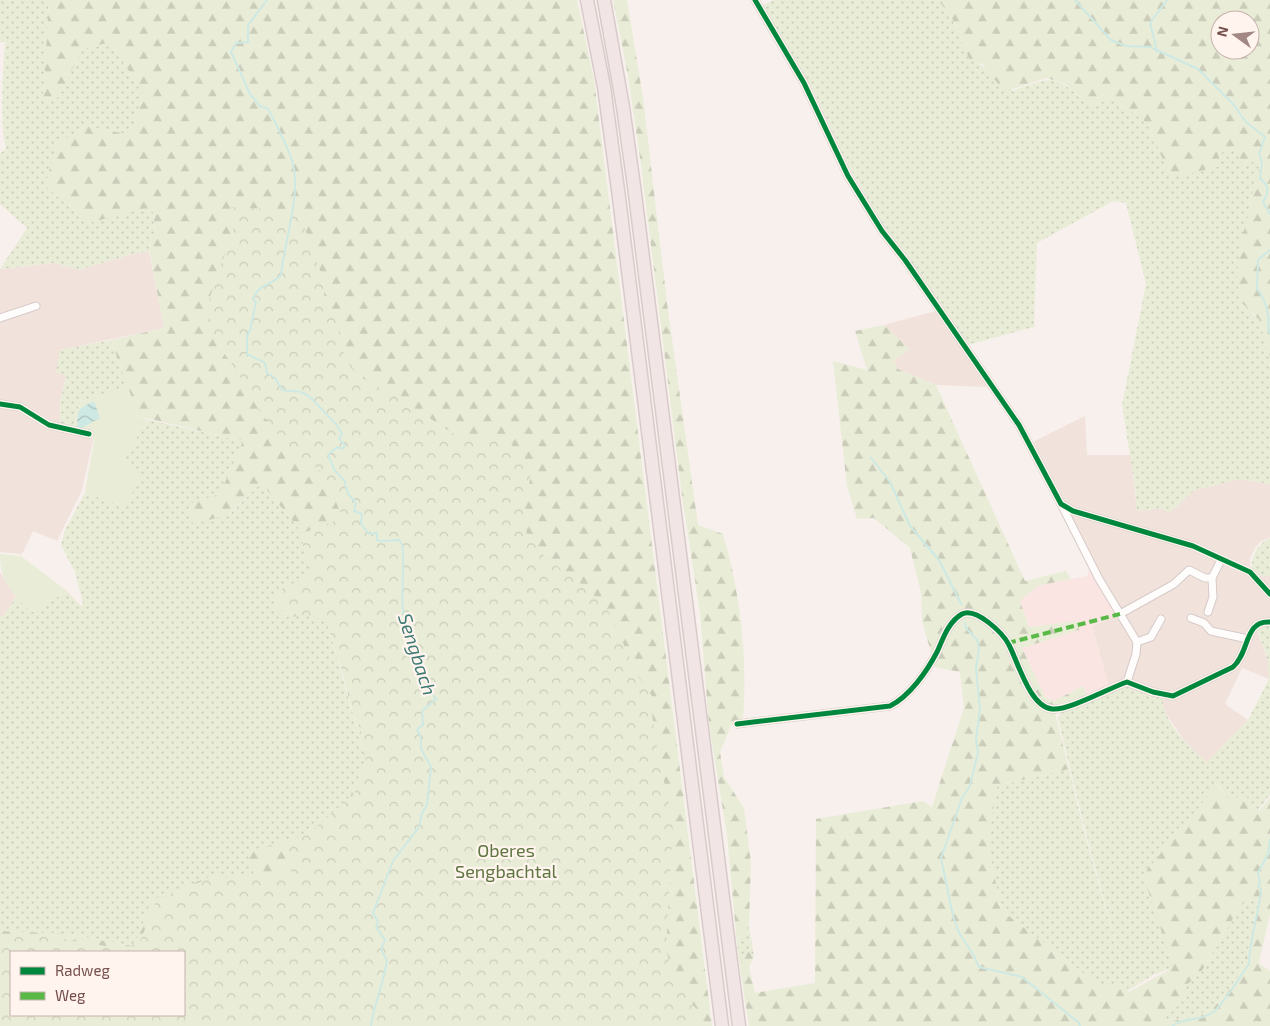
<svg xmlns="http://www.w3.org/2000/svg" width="1270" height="1026" font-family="'Exo 2',sans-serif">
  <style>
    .residential { fill: #f1e2dc }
    .commercial { fill: #fae5e3 }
    .grass { fill: url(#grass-dots) }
    .forest { fill: url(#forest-firs); fill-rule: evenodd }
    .park { fill: url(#park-crowns); fill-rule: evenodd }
    .garden { fill: #e9edd7 }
    .water { fill: url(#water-waves) }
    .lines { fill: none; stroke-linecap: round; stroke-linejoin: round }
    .stream { stroke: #cee9e4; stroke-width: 2 }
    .minor-casing { stroke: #d6cbc8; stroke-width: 9 }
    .motorway-casing { stroke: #d8ccca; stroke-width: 15 }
    .minor { stroke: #fefdfc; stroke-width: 7 }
    .motorway { stroke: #f1e6e5; stroke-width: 12 }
    .quiet { stroke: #58b947; stroke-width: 4; stroke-dasharray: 8 4; stroke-linecap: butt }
    .cycleway-casing { stroke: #fff4ee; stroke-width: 8 }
    .cycleway { stroke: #00873e; stroke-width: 5 }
    .labels { text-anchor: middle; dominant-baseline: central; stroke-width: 4.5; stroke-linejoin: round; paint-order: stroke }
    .park-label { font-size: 18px; fill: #5e7641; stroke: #fff4ee }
    .water-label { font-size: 19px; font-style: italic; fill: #3f7b75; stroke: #fff4ee }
  </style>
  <defs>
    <pattern id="grass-dots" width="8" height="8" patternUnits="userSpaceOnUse" patternTransform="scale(1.25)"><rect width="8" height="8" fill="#e9edd7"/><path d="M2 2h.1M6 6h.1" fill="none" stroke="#cbcdba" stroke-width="1.8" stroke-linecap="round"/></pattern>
    <pattern id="forest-firs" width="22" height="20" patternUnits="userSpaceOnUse" patternTransform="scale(1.25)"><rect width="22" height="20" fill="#e9edd7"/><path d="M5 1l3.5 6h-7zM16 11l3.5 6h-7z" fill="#cbcdba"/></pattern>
    <pattern id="park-crowns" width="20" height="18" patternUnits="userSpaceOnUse" patternTransform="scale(1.25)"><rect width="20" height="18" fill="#e9edd7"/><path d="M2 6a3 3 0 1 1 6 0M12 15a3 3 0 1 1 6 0" fill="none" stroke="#cbcdba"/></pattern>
    <pattern id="water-waves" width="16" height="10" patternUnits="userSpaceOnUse" patternTransform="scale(1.25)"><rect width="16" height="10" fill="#cee9e4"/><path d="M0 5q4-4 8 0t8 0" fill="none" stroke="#acbfbb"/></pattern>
  </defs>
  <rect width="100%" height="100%" fill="#f7f0ec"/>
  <g class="residential">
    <path d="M149,251L164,328L60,350L66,376L60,402V427L50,424L29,410L0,403V269L55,263L79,270L132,254Z"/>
    <path d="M936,311L988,385L987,387L936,385L898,369L894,360L909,349L884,325Z"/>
    <path d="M0,406L19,408L49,426L91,437L93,441L82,490L57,541L33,531L22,554L0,552Z"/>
    <path d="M1085,416L1087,455H1131L1137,511L1162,508L1169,513L1195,490L1240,479L1270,484V537L1260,542L1255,548L1250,558V573L1253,575L1270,576V620L1259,619L1254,623L1268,661L1269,679L1242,668L1225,704L1248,720L1207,763L1187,744L1162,708L1164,694L1109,687L1092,626L1122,614L1069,518L1062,498L1033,442Z"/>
    <path d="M0,572L16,597L3,617L0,616Z"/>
  </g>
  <path class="commercial" d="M1090,567L1122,614L1092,626L1109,687L1088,696L1083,686L1054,701L1045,697L1022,648L1078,630V621L1029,627L1020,601L1037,586L1087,576Z"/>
  <g class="grass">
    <path d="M0,0H49L43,100L59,97L82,49L111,42L143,94L131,135L87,126L88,223L152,206L155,230L149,251L132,254L79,270L55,263L0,269L27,228L0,204V154L6,148C0,131 3,65 5,42H0Z"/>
    <path d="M774,0H938L951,16L970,60C987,65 998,80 1013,91C1057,74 1055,76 1091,106L1112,98L1147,123L1153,137L1220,166L1218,153L1236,148L1243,164L1260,160C1262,170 1250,198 1249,212C1247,245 1251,280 1251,313L1259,319L1270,357V484L1240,479L1195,490L1169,513L1162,508L1137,511L1135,487L1122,405L1146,284L1126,203L1113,201L1037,243L1034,327L967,345L941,304L880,220L848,165L811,86L762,5Z"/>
    <path d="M111,340L128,387L79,402L74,430L60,427V402L66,376L56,372L60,350Z"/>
    <path d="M149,420L243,441L229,515L261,483L302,532L366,761L350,797L312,833L254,875H214L138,937L132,946L73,935L71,952L67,948L69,934L0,931V616L3,617L16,597L32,612L67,591L81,606L83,604L75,572L61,545L64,532L85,492L125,508L123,457Z"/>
    <path d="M1270,538V576L1255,575L1251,572C1252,556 1255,546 1270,538Z"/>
    <path d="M1270,624V795L1258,810L1243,794L1232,802L1218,785L1169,954V969L1153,975L1129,990L1127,986L1129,992L1124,984H1097L1001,910L988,842L997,786L1069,769L1084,831L1126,981L1085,830L1058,719L1061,710L1124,685L1163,697C1161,720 1190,748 1207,762L1248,720L1269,679L1268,661L1256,626Z"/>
    <path d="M1251,899L1259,903L1249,947L1238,977L1212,1010L1170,1022L1165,1017L1187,997L1185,986L1200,974L1241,905Z"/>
    <path d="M749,926L754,956L748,951L740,967L737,943Z"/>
  </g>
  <g class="forest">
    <path d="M49,0H577L594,80L712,1026H63L184,1015V952H71L73,935L132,946L138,937L151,900L214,875H254L247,852L312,833L350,797L366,761L326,613L280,618L274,596L312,572L302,532L261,483L228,515L193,524L188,504L220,494L243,441L138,416L111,340L164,328L149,249L155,230L152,207L88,223L45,186L57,143L87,126L131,135L143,94L111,42L82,49L59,97L43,100Z"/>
    <path d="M613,0H627L643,98L667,303L698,525L723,534C740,590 748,660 743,718L732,723L720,752L724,777L744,808L751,863L749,926L737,943L727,835L709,725L700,613L682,496L641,165L628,76Z"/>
    <path d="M938,0H1270V357L1259,319L1242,303L1238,291L1237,274L1240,245L1249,212L1254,184L1261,166L1260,160L1243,165L1236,148L1218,154L1221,166L1171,178L1147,123L1112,98L1091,106L1064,83L1046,78L1004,92L983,64L970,61L951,16ZM1220,20H1250V50H1220Z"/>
    <path d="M884,325L909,349L894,360L898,369L936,385L1025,581L1066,571L1071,579L1037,586L1020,601L1029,627L1078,621L1079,630L1022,648L1045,697L1054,701L1083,686L1088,696L1054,709L1069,769L997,786L988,842L1001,910L1097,984H1124L1129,992L1169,970V954L1143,875L1217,785L1232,802L1243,793L1259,811L1270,798V914L1259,963L1270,971V1026H749L740,967L748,951L754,956L749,967L755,993L815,983L816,819L923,801L932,807L964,708L960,672L935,667L922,620L921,593L910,548L874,518L857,519L847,486L833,361L867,370L855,331ZM1251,899L1259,903L1249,947L1238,977L1212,1010L1170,1022L1165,1017L1187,997L1185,986L1200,974L1241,905Z"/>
    <path d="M0,931H1L69,934L67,948L11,952L0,958Z"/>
  </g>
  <path class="park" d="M231,207L282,210L289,216L293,209L299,213L325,284L324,295L336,319L344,355L350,366L356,374L367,381L394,395L457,436H500L523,454L531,473L524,514L527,535L544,556L589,590L608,610L639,678L652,696V714L657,749L673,822L666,950L674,977L697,1010L703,1026H0V937H51L136,951L157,899L210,878L274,875L295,877L280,845L307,835L353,795L367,768L361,732L326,620L274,609L283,588L312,575L300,534L343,518L325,477L317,468L304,463L292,452L259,410L236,370L212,336L208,303L234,227L235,214ZM11,952H184V1015H11Z"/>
  <g class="garden">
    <path d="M128,387L138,416L149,420L123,457L141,476L125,508L85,492L94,441L89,434L74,430L79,402Z"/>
    <path d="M0,554L21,556L67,591L32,612C12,593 0,582 0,554Z"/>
  </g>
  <path class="water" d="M94,401L100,418L80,429L77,428C78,409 76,410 94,401Z"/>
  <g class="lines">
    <g class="stream">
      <path d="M267,0L248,25V42L236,43L231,52L250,94L260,106L268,109C276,124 290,150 293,165C301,195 284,243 281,275C272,285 257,285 253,299L256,302L250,331L247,336V354L265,363L267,373L275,378L282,390L301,392L309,396L336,424L342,434L339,439L345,445L342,449L337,447L328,455L335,471L344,480L348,494L356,503L354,511L362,514L361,524L369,534L377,533V540L380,541L399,540L402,544C406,571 398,598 406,625C412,648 430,667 429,690L436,699L422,711L423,725L417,730L421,738V749L431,767L427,805L422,813L419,827L393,861L373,913L378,922L376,927L385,940L381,950L387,960C384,983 374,1003 371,1026"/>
      <path d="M1075,0L1111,40L1126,46L1150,47L1198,69L1233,104L1246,122L1265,137L1259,154L1262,162L1260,178L1267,186V194L1263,202L1270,214"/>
      <path d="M1157,51L1150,23L1167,0"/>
      <path d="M1270,250L1258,260L1257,289C1262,295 1267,306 1268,315C1270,323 1266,326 1270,334"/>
      <path d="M871,458L890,482L910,526L939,560L961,604"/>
      <path d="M965,623L966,628L977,640L979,648L976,669L980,710L976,739L978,752L970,786L962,798L941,858L953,916L959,933L973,954L979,967L1022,977L1078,1022L1080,1026"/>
      <path d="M1172,1026C1184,1017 1199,1021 1212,1013C1221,1008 1242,974 1249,964C1249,941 1259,914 1261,889L1258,886L1260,883L1258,873L1268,854L1270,840"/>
    </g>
    <defs>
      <g id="minor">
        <path d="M755,0L804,83L848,176L882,231L905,260L1019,425L1061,504L1073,511L1193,546L1250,572L1270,594"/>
        <path d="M0,318L36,306"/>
        <path d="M0,404L20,407L49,425L89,434"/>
        <path d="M1061,504L1099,579L1137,642L1136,654L1127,682"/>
        <path d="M1208,612L1213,597L1212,578L1221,560"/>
        <path d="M1120,614L1174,584L1189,570L1205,578H1212"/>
        <path d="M1191,618L1204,623L1211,631L1248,639"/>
        <path d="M1137,642L1151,637L1161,619"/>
        <path d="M737,724L890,706C910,696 927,671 937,652C943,639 948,622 962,614C976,607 1003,633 1009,645C1018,662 1030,707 1052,709C1068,711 1109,688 1127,682L1153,692L1173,696L1233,667C1250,652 1244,620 1270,622"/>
      </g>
      <g id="motorway">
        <path d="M587,0L604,87L618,190L722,1026"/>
        <path d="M604,0L623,107L634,186L739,1026"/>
      </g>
    </defs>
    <use href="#minor" class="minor-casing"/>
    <use href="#motorway" class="motorway-casing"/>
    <use href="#minor" class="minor"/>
    <use href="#motorway" class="motorway"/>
    <path class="quiet" d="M1008,643L1120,614"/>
    <defs>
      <g id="cycleway">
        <path d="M755,0L804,83L848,176L882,231L905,260L1019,425L1061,504L1073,511L1193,546L1250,572L1270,594"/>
        <path d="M0,404L20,407L49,425L89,434"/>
        <path d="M737,724L890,706C910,696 927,671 937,652C943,639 948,622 962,614C976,607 1003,633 1009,645C1018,662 1030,707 1052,709C1068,711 1109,688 1127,682L1153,692L1173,696L1233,667C1250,652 1244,620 1270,622"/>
      </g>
    </defs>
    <use href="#cycleway" class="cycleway-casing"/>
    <use href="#cycleway" class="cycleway"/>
  </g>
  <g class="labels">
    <g class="park-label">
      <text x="506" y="850">Oberes<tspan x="506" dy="21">Sengbachtal</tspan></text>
    </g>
    <g class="water-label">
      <text transform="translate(418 654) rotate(72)">Sengbach</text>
    </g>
  </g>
  <rect x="10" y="951" width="175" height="65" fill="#fff4ee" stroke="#c8b2ad"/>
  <rect x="20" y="967" width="25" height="8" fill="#00873e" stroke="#c8b2ad"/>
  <text x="55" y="976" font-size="15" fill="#764f4c">Radweg</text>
  <rect x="20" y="992" width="25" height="8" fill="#58b947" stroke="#c8b2ad"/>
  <text x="55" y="1001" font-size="15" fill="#764f4c">Weg</text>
  <g transform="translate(1235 35) rotate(285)"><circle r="24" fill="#fff4ee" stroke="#c8b2ad"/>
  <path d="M0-4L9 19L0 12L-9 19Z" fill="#a38784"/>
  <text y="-8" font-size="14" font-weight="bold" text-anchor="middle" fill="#764f4c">N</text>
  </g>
</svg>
